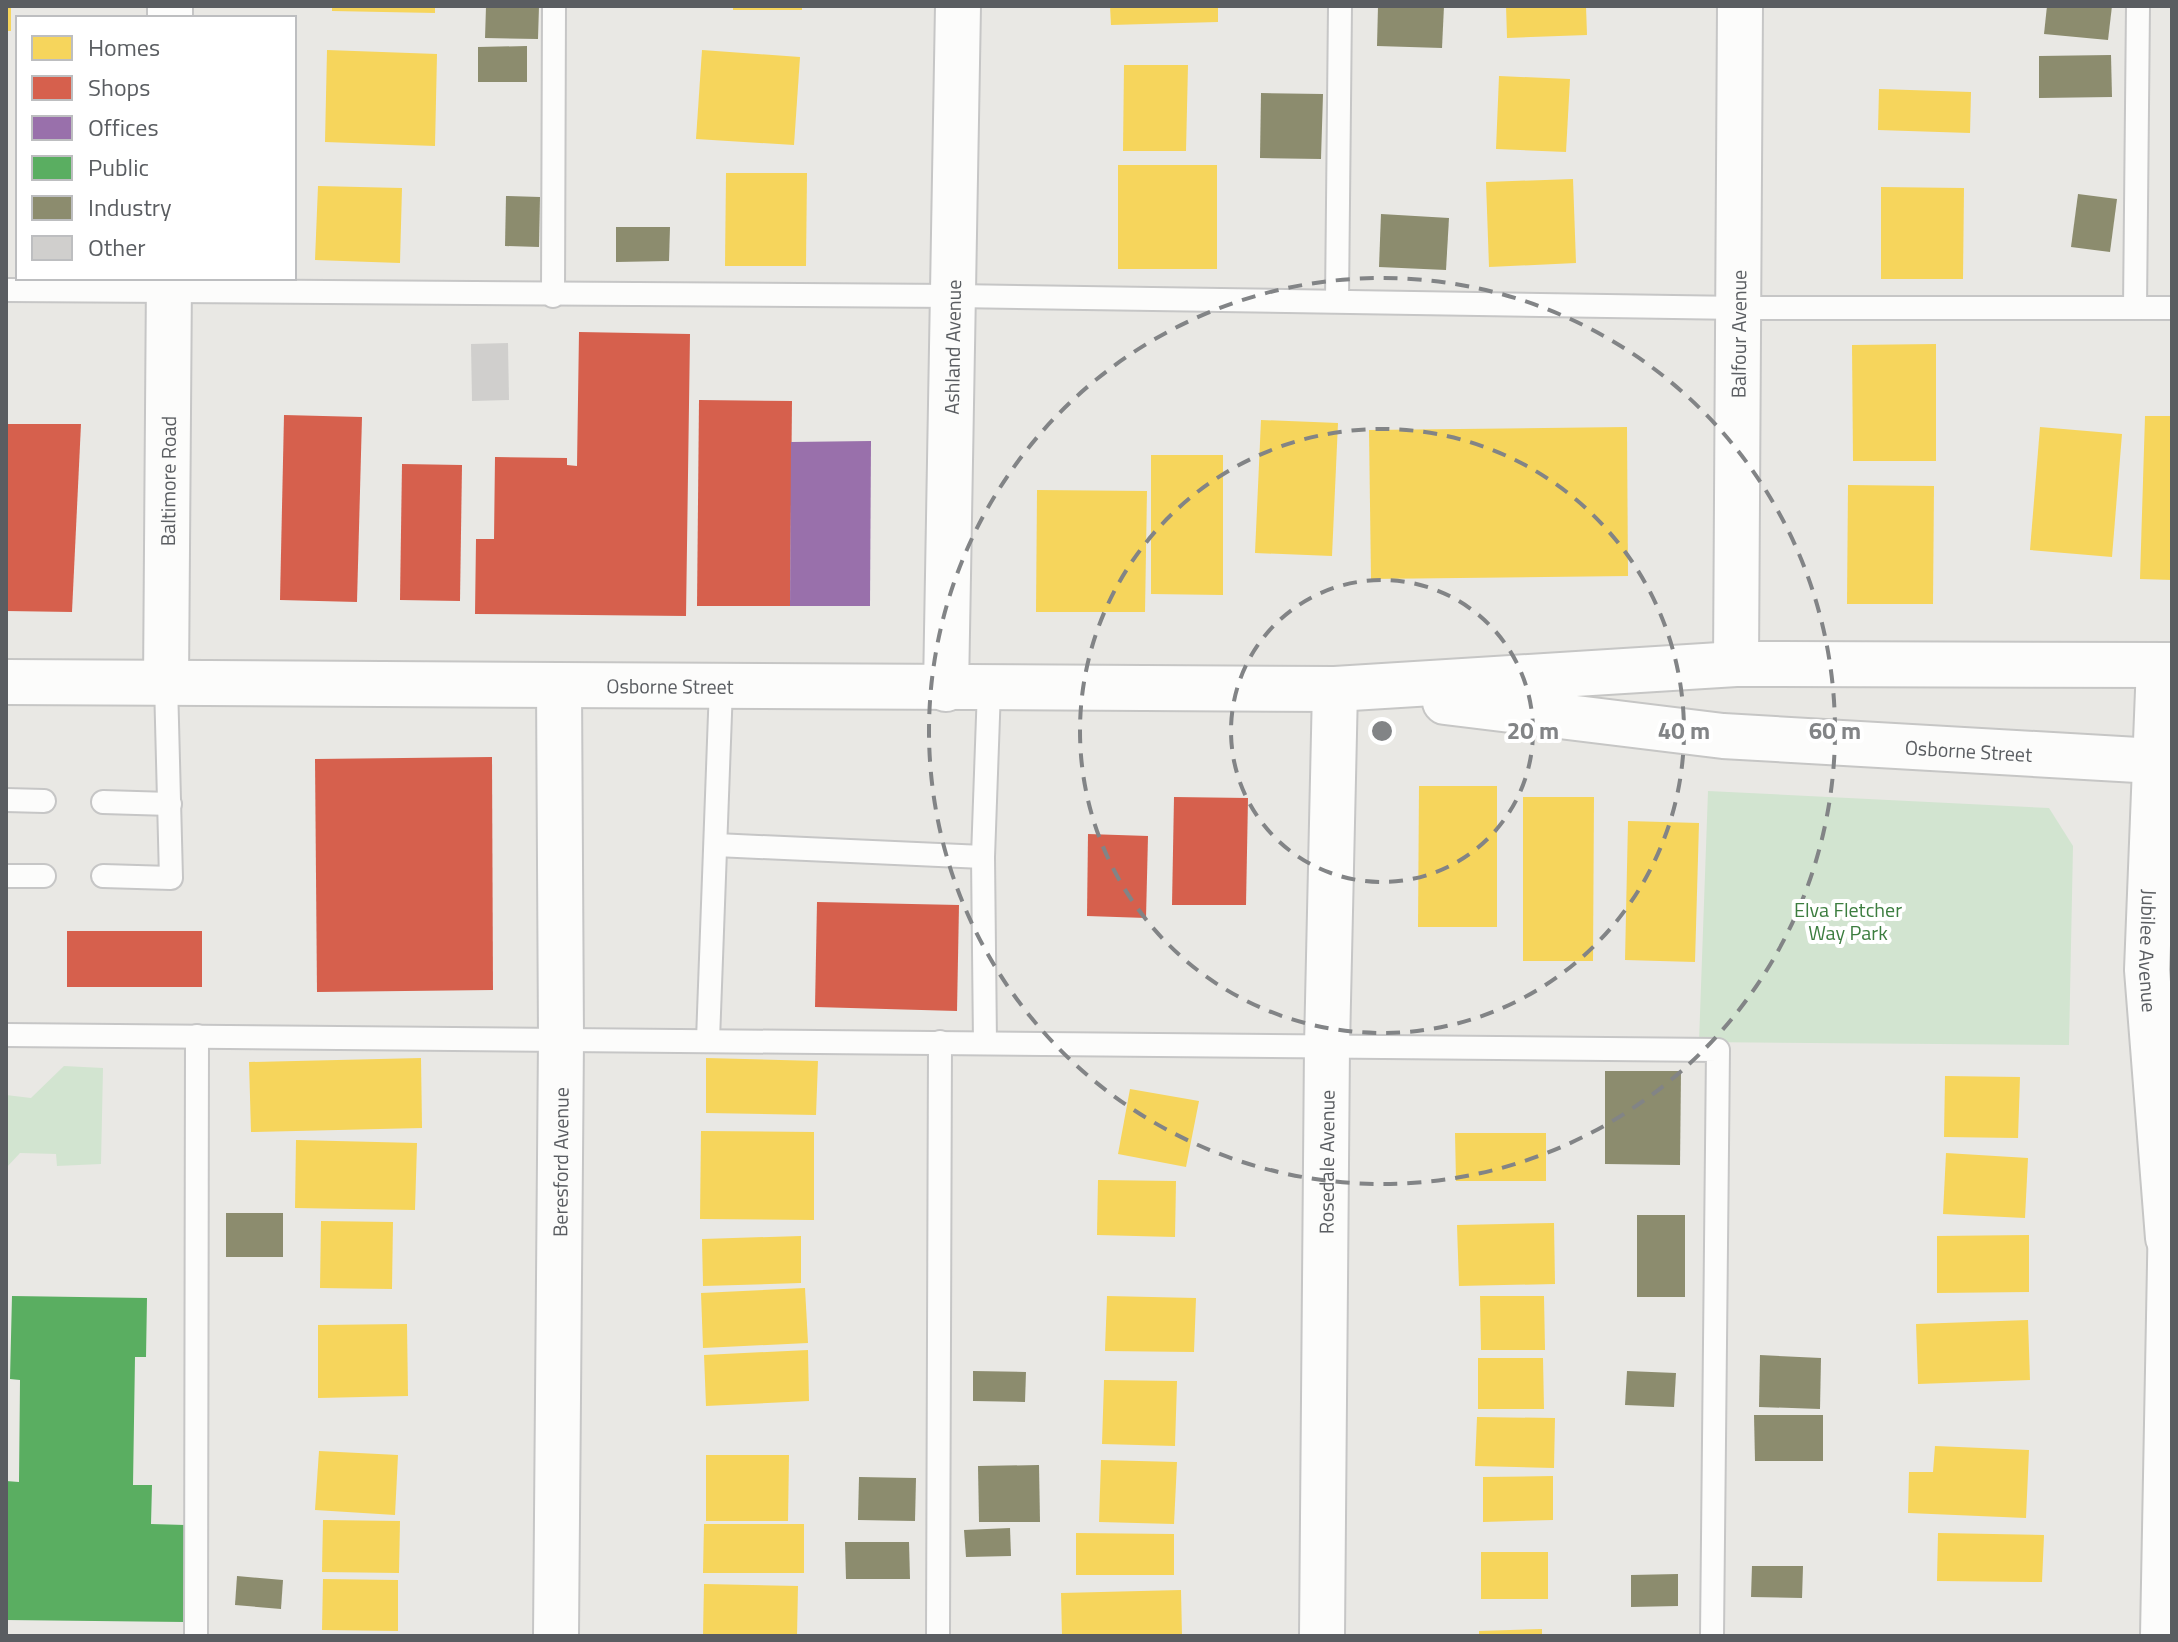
<svg xmlns="http://www.w3.org/2000/svg" width="2178" height="1642" font-family="'Titillium Web',sans-serif">
  <style>
    .green { fill: #d2e4d0 }
    .homes { fill: #f6d55c }
    .shops { fill: #d6604d }
    .offices { fill: #9970ab }
    .public { fill: #5aae61 }
    .industry { fill: #8c8c6e }
    .building { fill: #d0cfcd }
    .lines { fill: none; stroke-linecap: round; stroke-linejoin: round }
    .lane-casing { stroke: #c6c6c6; stroke-width: 26 }
    .street-casing { stroke: #c6c6c6; stroke-width: 48 }
    .secondary-casing { stroke: #c6c6c5; stroke-width: 48 }
    .lane { stroke: #fcfcfb; stroke-width: 22 }
    .street { stroke: #fcfcfb; stroke-width: 44 }
    .secondary { stroke: #fcfcfb; stroke-width: 44 }
    .ring { fill: none; stroke: #828486; stroke-width: 4; stroke-dasharray: 14 10 }
    .labels { text-anchor: middle; dominant-baseline: central; stroke-width: 8; stroke-linejoin: round; paint-order: stroke }
    .street-label { font-size: 20px; fill: #5a5d61; stroke: #fff }
    .park-label { font-size: 20px; fill: #3c7d3f; stroke: #fff }
    .centre { fill: #828486; stroke: #fff; stroke-width: 4 }
    .ring-label { font-size: 24px; text-anchor: middle; font-weight: bold; fill: #828486; stroke: #fff; stroke-width: 8; stroke-linejoin: round; paint-order: stroke }
  </style>
  <rect width="100%" height="100%" fill="#e9e8e4"/>
  <g class="green">
    <path d="M1708,791L2049,808L2073,846L2069,1045L1699,1042Z"/>
    <path d="M64,1066L103,1068L101,1164L57,1166L56,1154L20,1153L6,1168V1095L31,1098Z"/>
  </g>
  <g class="homes">
    <rect x="6" y="6" width="5" height="25"/>
    <path d="M332,6H435V13L332,11Z"/>
    <rect x="733" y="6" width="69" height="4"/>
    <path d="M1110,6H1218V22L1111,25Z"/>
    <path d="M1506,6H1586L1587,35L1507,38Z"/>
    <path d="M327,50L437,54L435,146L325,142Z"/>
    <path d="M702,50L800,57L794,145L696,139Z"/>
    <path d="M1124,65H1188L1186,151H1123Z"/>
    <path d="M1499,76L1570,79L1566,152L1496,149Z"/>
    <path d="M1879,89L1971,92L1970,133L1878,130Z"/>
    <rect x="1118" y="165" width="99" height="104"/>
    <path d="M726,173H807L806,266H725Z"/>
    <path d="M1573,179L1576,263L1489,267L1486,182Z"/>
    <path d="M318,186L402,188L400,263L315,260Z"/>
    <path d="M1881,187L1964,188L1963,279H1881Z"/>
    <path d="M1936,344V461H1853L1852,345Z"/>
    <path d="M2145,416H2172V580L2140,579Z"/>
    <path d="M1261,420L1338,423L1332,556L1255,553Z"/>
    <path d="M1627,427L1628,576L1371,579L1369,430Z"/>
    <path d="M2040,427L2122,434L2112,557L2030,550Z"/>
    <path d="M1151,455H1223V595L1151,594Z"/>
    <path d="M1848,485L1934,486L1933,604H1847Z"/>
    <path d="M1037,490L1147,491L1145,612H1036Z"/>
    <path d="M1419,786H1497V927H1418Z"/>
    <path d="M1523,797H1594L1593,961H1523Z"/>
    <path d="M1628,821L1699,823L1695,962L1625,960Z"/>
    <path d="M421,1058L422,1128L251,1132L249,1062Z"/>
    <path d="M706,1058L818,1061L816,1115L706,1113Z"/>
    <path d="M1945,1076L2020,1077L2018,1138L1944,1137Z"/>
    <path d="M1130,1089L1199,1101L1186,1167L1118,1154Z"/>
    <path d="M701,1131L814,1132V1220L700,1219Z"/>
    <path d="M1455,1133H1546V1181H1456Z"/>
    <path d="M296,1140L417,1143L415,1210L295,1208Z"/>
    <path d="M1946,1153L2028,1158L2025,1218L1943,1214Z"/>
    <path d="M1098,1180L1176,1181L1175,1237L1097,1235Z"/>
    <path d="M321,1221L393,1222L392,1289L320,1288Z"/>
    <path d="M1554,1223L1555,1284L1459,1286L1457,1225Z"/>
    <path d="M2029,1235V1292L1937,1293V1236Z"/>
    <path d="M801,1236V1283L703,1286L702,1239Z"/>
    <path d="M805,1288L808,1343L703,1348L701,1293Z"/>
    <path d="M1107,1296L1196,1298L1194,1352L1105,1351Z"/>
    <path d="M1480,1296H1544L1545,1350H1481Z"/>
    <path d="M2028,1320L2030,1380L1918,1384L1916,1324Z"/>
    <path d="M407,1324L408,1396L318,1398V1325Z"/>
    <path d="M808,1350L809,1401L706,1406L704,1355Z"/>
    <path d="M1478,1358H1543L1544,1409H1478Z"/>
    <path d="M1104,1380L1177,1381L1175,1446L1102,1444Z"/>
    <path d="M1477,1417L1555,1418L1554,1468L1475,1466Z"/>
    <path d="M1935,1446L2029,1450L2026,1518L1908,1513L1909,1472H1933Z"/>
    <path d="M319,1451L398,1455L395,1515L315,1510Z"/>
    <path d="M706,1455H789L788,1521H706Z"/>
    <path d="M1101,1460L1177,1462L1174,1524L1099,1522Z"/>
    <path d="M1553,1476V1520L1483,1522V1477Z"/>
    <path d="M323,1520L400,1521L399,1573L322,1572Z"/>
    <path d="M704,1524H804V1573H703Z"/>
    <path d="M1076,1533L1174,1534V1575H1076Z"/>
    <path d="M1938,1533L2044,1535L2042,1582L1937,1581Z"/>
    <rect x="1481" y="1552" width="67" height="47"/>
    <path d="M323,1579L398,1580V1631L322,1630Z"/>
    <path d="M704,1584L798,1586L797,1636L703,1635Z"/>
    <path d="M1181,1590L1182,1636H1062L1061,1593Z"/>
    <path d="M1542,1629V1636H1479V1631Z"/>
  </g>
  <g class="shops">
    <path d="M579,332L690,334L686,616L475,614L476,539H494L495,457L567,458V465L577,466Z"/>
    <path d="M699,400L792,401L790,606H697Z"/>
    <path d="M284,415L362,417L357,602L280,600Z"/>
    <path d="M6,424H81L72,612L6,611Z"/>
    <path d="M402,464L462,465L460,601L400,600Z"/>
    <path d="M492,757L493,990L317,992L315,759Z"/>
    <path d="M1174,797L1248,798L1246,905H1172Z"/>
    <path d="M1088,834L1148,836L1146,918L1087,916Z"/>
    <path d="M817,902L959,905L957,1011L815,1007Z"/>
    <rect x="67" y="931" width="135" height="56"/>
  </g>
  <path class="offices" d="M871,441L870,606H790L791,442Z"/>
  <path class="public" d="M12,1296L147,1298L146,1357H135L133,1485H152L151,1524L185,1525L184,1622L6,1620V1481L19,1482L20,1380L10,1379Z"/>
  <g class="industry">
    <path d="M486,6H539L538,39L485,38Z"/>
    <path d="M1378,6H1444L1442,48L1377,46Z"/>
    <path d="M2047,6H2112L2108,40L2044,34Z"/>
    <path d="M527,46V82H478V47Z"/>
    <path d="M2111,55L2112,97L2039,98V56Z"/>
    <path d="M1261,93L1323,94L1321,159L1260,158Z"/>
    <path d="M2078,194L2117,199L2110,252L2071,247Z"/>
    <path d="M506,196L540,197L539,247L505,246Z"/>
    <path d="M1381,214L1449,218L1446,270L1379,267Z"/>
    <path d="M616,227H670L669,261L616,262Z"/>
    <path d="M1605,1071H1681L1680,1165L1605,1164Z"/>
    <rect x="226" y="1213" width="57" height="44"/>
    <rect x="1637" y="1215" width="48" height="82"/>
    <path d="M1760,1355L1821,1358L1820,1409L1759,1407Z"/>
    <path d="M973,1371L1026,1372L1025,1402L973,1401Z"/>
    <path d="M1627,1371L1676,1373L1674,1407L1625,1405Z"/>
    <path d="M1754,1415H1823V1461H1755Z"/>
    <path d="M1039,1465L1040,1522H979L978,1466Z"/>
    <path d="M859,1477L916,1478L915,1521L858,1520Z"/>
    <path d="M1010,1528L1011,1556L966,1557L964,1530Z"/>
    <path d="M845,1542H909L910,1579H846Z"/>
    <path d="M1752,1566H1803L1802,1598L1751,1597Z"/>
    <path d="M1678,1574V1606L1631,1607V1575Z"/>
    <path d="M237,1576L283,1580L281,1609L235,1605Z"/>
  </g>
  <path class="building" d="M508,343L509,400L472,401L471,344Z"/>
  <g class="lines">
    <defs>
      <g id="lane">
        <path d="M6,290L955,296L1740,308H2172"/>
        <path d="M553,296L554,6"/>
        <path d="M1337,301L1340,6"/>
        <path d="M2135,308L2138,6"/>
        <path d="M6,800L44,801"/>
        <path d="M103,802L170,804"/>
        <path d="M716,845L983,857L989,689"/>
        <path d="M983,857L985,1043"/>
        <path d="M6,876H44"/>
        <path d="M103,876L171,878L166,683"/>
        <path d="M6,1035L1718,1050L1712,1636"/>
        <path d="M708,1040L721,687"/>
        <path d="M196,1636L197,1036"/>
        <path d="M938,1636L940,1042"/>
      </g>
      <g id="street">
        <path d="M170,18V6"/>
        <path id="s1" d="M1736,664L1740,6"/>
        <path id="s2" d="M166,683L169,278"/>
        <path id="s3" d="M946,689L958,6"/>
        <path id="s4" d="M556,1636L561,1039L559,686"/>
        <path id="s5" d="M1322,1636L1327,1046L1335,689"/>
      </g>
      <g id="secondary">
        <path id="s6" d="M2159,665L2147,970L2168,1238"/>
        <path id="s7" d="M6,682L1335,689L1736,664L2172,665"/>
        <path id="s8" d="M1445,702L1723,736L2172,762"/>
        <path d="M2163,1636L2171,1211"/>
      </g>
    </defs>
    <use href="#lane" class="lane-casing"/>
    <use href="#street" class="street-casing"/>
    <use href="#secondary" class="secondary-casing"/>
    <use href="#lane" class="lane"/>
    <use href="#street" class="street"/>
    <use href="#secondary" class="secondary"/>
  </g>
  <g class="ring">
    <circle cx="1382" cy="731" r="151"/>
    <circle cx="1382" cy="731" r="302"/>
    <circle cx="1382" cy="731" r="453"/>
  </g>
  <g class="labels">
    <g class="street-label">
      <text stroke="none"><textPath href="#s1" startOffset="330">Balfour Avenue</textPath></text>
      <text stroke="none"><textPath href="#s3" startOffset="342">Ashland Avenue</textPath></text>
      <text stroke="none"><textPath href="#s2" startOffset="202">Baltimore Road</textPath></text>
      <text stroke="none"><textPath href="#s7" startOffset="664">Osborne Street</textPath></text>
      <text stroke="none"><textPath href="#s8" startOffset="526">Osborne Street</textPath></text>
      <text stroke="none"><textPath href="#s6" startOffset="286">Jubilee Avenue</textPath></text>
      <text stroke="none"><textPath href="#s4" startOffset="474">Beresford Avenue</textPath></text>
      <text stroke="none"><textPath href="#s5" startOffset="474">Rosedale Avenue</textPath></text>
    </g>
    <g class="park-label">
      <text x="1848" y="909">Elva Fletcher<tspan x="1848" dy="23">Way Park</tspan></text>
    </g>
  </g>
  <circle cx="1382" cy="731" r="12" class="centre"/>
  <g class="ring-label">
    <text x="1533" y="739">20 m</text>
    <text x="1684" y="739">40 m</text>
    <text x="1835" y="739">60 m</text>
  </g>
  <rect width="2178" height="1642" fill="none" stroke="#5a5d61" stroke-width="16"/>
  <rect x="16" y="16" width="280" height="264" fill="#ffffff" stroke="#bdbec0" stroke-width="2"/>
  <rect x="32" y="36" width="40" height="24" fill="#f6d55c" stroke="#bdbec0" stroke-width="2"/>
  <text x="88" y="56" font-size="24" fill="#5a5d61">Homes</text>
  <rect x="32" y="76" width="40" height="24" fill="#d6604d" stroke="#bdbec0" stroke-width="2"/>
  <text x="88" y="96" font-size="24" fill="#5a5d61">Shops</text>
  <rect x="32" y="116" width="40" height="24" fill="#9970ab" stroke="#bdbec0" stroke-width="2"/>
  <text x="88" y="136" font-size="24" fill="#5a5d61">Offices</text>
  <rect x="32" y="156" width="40" height="24" fill="#5aae61" stroke="#bdbec0" stroke-width="2"/>
  <text x="88" y="176" font-size="24" fill="#5a5d61">Public</text>
  <rect x="32" y="196" width="40" height="24" fill="#8c8c6e" stroke="#bdbec0" stroke-width="2"/>
  <text x="88" y="216" font-size="24" fill="#5a5d61">Industry</text>
  <rect x="32" y="236" width="40" height="24" fill="#d0cfcd" stroke="#bdbec0" stroke-width="2"/>
  <text x="88" y="256" font-size="24" fill="#5a5d61">Other</text>
</svg>
